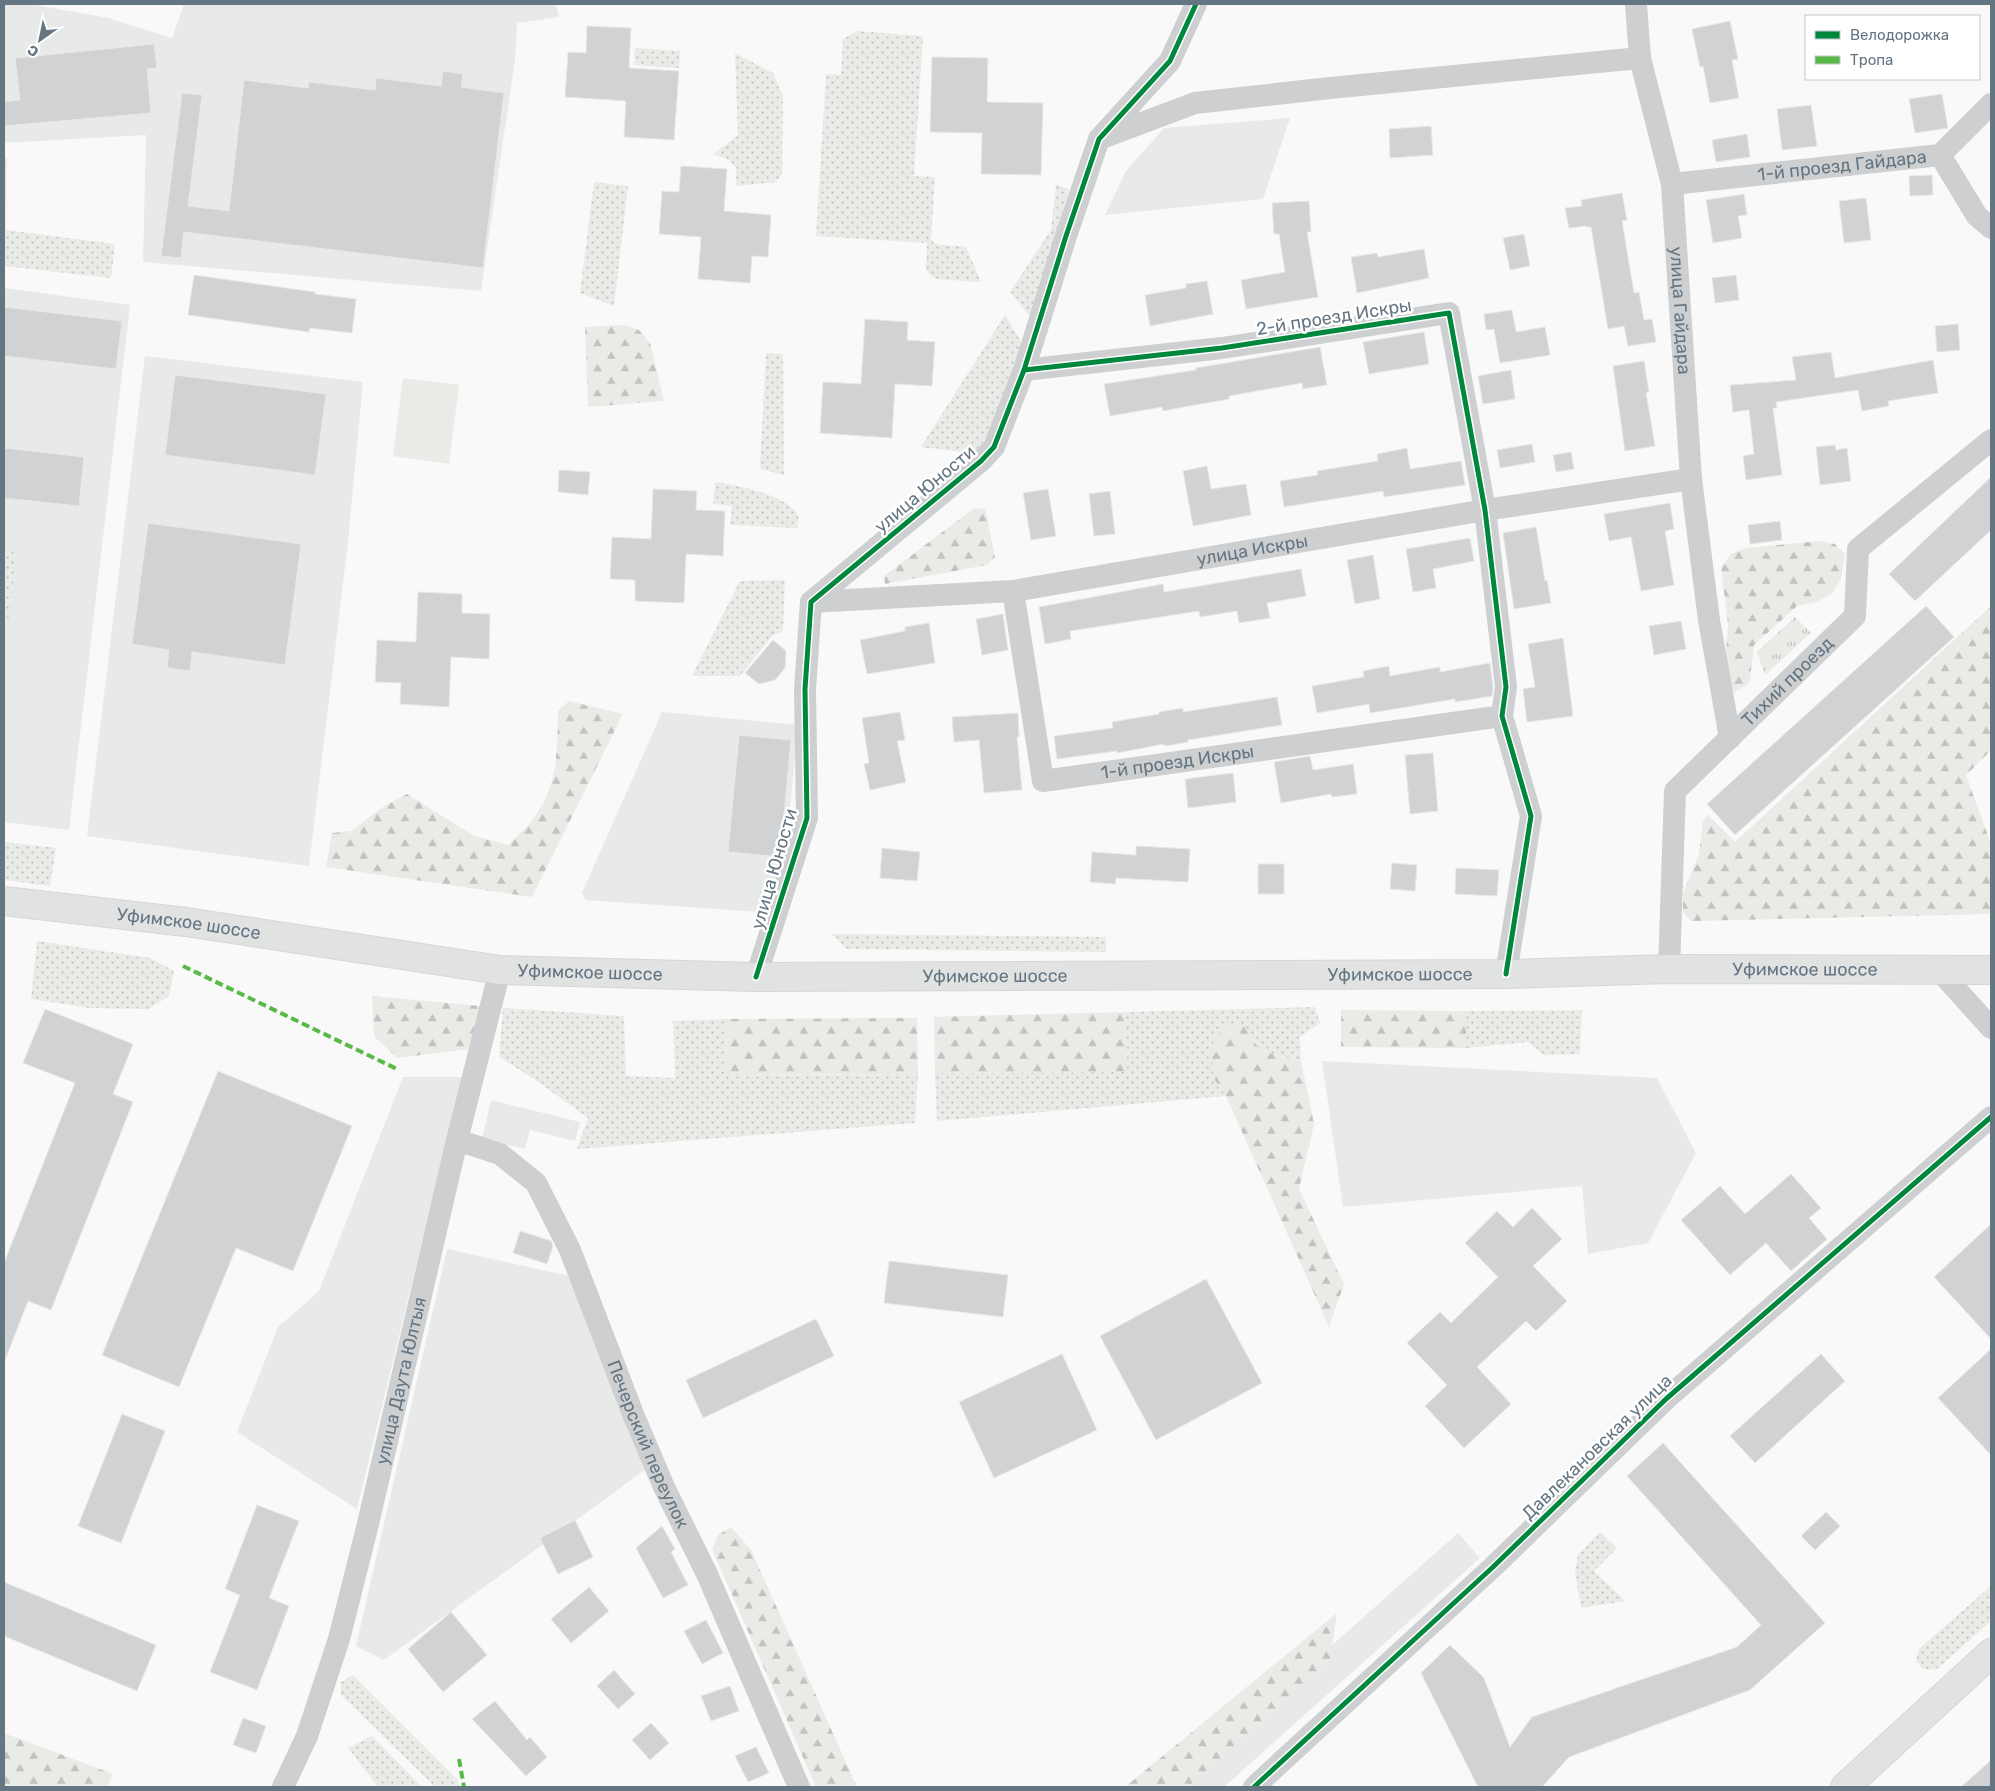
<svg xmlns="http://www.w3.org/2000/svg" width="1995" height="1791" font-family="Rubik,sans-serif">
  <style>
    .built { fill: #e8e9e9 }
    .grass { fill: url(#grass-dots) }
    .forest { fill: url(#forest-firs) }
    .park { fill: url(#park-tufts) }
    .pitch { fill: #e8ebe6 }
    .building { fill: #d0d2d3; stroke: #e8e8e8 }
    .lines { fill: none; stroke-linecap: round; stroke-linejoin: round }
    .secondary-casing { stroke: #d5d6d7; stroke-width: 30 }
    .street { stroke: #cecfd0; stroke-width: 22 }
    .secondary { stroke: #e1e2e2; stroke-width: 28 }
    .quiet { stroke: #58b947; stroke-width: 4; stroke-dasharray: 8 4; stroke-linecap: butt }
    .cycleway-casing { stroke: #fff; stroke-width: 8 }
    .cycleway { stroke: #00873e; stroke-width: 5 }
    .labels { text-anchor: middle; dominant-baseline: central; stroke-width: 5; stroke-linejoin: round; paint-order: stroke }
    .street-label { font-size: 18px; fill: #657683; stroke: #fff }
  </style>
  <defs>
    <pattern id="grass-dots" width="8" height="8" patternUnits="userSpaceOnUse" patternTransform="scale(1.25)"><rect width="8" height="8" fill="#e8ebe6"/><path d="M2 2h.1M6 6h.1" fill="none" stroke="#c0c3c0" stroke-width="1.8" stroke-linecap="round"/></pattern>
    <pattern id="forest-firs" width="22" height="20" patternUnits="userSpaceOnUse" patternTransform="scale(1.25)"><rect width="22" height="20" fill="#e8ebe6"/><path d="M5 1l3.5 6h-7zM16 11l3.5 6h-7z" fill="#c0c3c0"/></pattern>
    <pattern id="park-tufts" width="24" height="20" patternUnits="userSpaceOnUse" patternTransform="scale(1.25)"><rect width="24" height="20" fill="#e8ebe6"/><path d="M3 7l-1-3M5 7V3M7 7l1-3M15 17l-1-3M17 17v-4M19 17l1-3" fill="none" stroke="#c0c3c0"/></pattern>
  </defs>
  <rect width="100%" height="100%" fill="#f9f9f9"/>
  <g class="built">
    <path d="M4,4H30L108,18L172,38L184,4H556L559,17L517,23L515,60L481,291L143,262L146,135L4,143Z"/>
    <path d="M1290,118L1263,199L1105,215L1126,171L1164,128Z"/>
    <path d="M4,288L130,305L69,830L4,822Z"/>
    <path d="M145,356L363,382L348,542L309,866L87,836Z"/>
    <path d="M662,712L798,725L785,860L768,910L760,912L586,900L582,893Z"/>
    <path d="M1322,1061L1657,1078L1696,1153L1648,1243L1588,1254L1582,1186L1343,1207Z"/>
    <path d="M403,1077H462L357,1509L237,1432L278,1327L319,1291Z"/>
    <path d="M491,1100L580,1122L575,1141L530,1130L525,1149L482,1139Z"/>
    <path d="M447,1249L578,1278L649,1467L384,1660L356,1646Z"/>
    <path d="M1458,1533L1480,1558L1224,1787H1173Z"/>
  </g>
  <g class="grass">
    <path d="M857,31L923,36L914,176L935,177L931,239L935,244L966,247L981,282L935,279L926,270L927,243L816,236L826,74L841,75L843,39Z"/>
    <path d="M635,48L680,51L679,68L634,65Z"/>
    <path d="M735,53L773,73L783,96L782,174L776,182L736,186V168L729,160L713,154L738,135Z"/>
    <path d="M4,158H7L6,230L115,244L111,278L4,266Z"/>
    <path d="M594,182L628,186L614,306L580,293Z"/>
    <path d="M1056,185L1069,189L1032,319L1010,292L1051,230Z"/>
    <path d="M1005,315L1024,346L993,426L978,450L971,453L921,447Z"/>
    <path d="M766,353L783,354L784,475L760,469Z"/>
    <path d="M715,482C736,485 784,494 797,513C800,517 798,523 797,528L730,525L732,506L713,504Z"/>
    <path d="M4,551L16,552L9,619L4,615Z"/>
    <path d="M785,580L783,631L772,636L740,676H692L740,581Z"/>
    <path d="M4,842L56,848L50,886L4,880Z"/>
    <path d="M832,934L1106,937V952L846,949Z"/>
    <path d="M37,941L150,958L174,971L169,996L148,1009L90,1008L31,999Z"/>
    <path d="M1315,1007L1320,1023L1300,1037L1301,1061L1259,1051L1245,1026L1214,1079L1226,1096L937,1121L935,1073L1126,1072V1012Z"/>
    <path d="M503,1008L624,1016L626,1076L675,1078L673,1021L725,1019L726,1075L918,1074L915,1123L577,1149L588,1118L537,1081L499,1057Z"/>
    <path d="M1582,1010L1580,1054L1544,1055L1528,1042L1466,1048V1011Z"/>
    <path d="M1600,1532L1617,1548L1594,1571L1625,1601L1581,1608L1575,1572L1578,1555Z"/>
    <path d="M1991,1586V1621L1936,1670L1923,1669L1916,1661L1919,1649Z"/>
    <path d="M353,1675L458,1780L459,1787H435L341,1695V1682Z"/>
    <path d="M372,1736L422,1787H378L348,1748Z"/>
  </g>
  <g class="forest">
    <path d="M625,325L639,330L650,343L664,401L588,407L585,327Z"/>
    <path d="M985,508L995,557L987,565L885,584L884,576L973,509Z"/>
    <path d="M1819,541L1835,544L1845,554L1841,579L1832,593L1817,602L1797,606L1754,645L1750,678L1747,685L1734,692L1729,688L1726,651L1728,625L1721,567L1731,554L1746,548Z"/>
    <path d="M1991,606V750L1966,775L1991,844V914L1691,921L1683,912V893L1699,854L1703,821L1708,815L1735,842Z"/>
    <path d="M569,701L623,714L532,897L326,867L332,833L351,831L383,807L407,794L474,836L509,845C517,836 528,827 535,816C559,784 557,748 558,711Z"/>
    <path d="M372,996L481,1006L469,1049L397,1058L374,1036Z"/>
    <path d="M1341,1010L1466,1011V1048L1341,1047Z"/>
    <path d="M1126,1012L1127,1072L935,1073L934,1017Z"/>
    <path d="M917,1018L918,1074L726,1075L725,1019Z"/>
    <path d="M1234,1023L1245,1026L1260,1051L1301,1061L1314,1124L1299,1189L1344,1284L1329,1327L1226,1096L1214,1079L1211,1046L1224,1026Z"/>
    <path d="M731,1527L751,1550L857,1787H816L712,1549L718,1535Z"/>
    <path d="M1337,1613L1330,1661L1188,1787H1125Z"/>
    <path d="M4,1733L113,1774L107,1787H4Z"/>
  </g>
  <path class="park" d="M1795,617L1811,633L1765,675L1757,652Z"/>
  <path class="pitch" d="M403,378L459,385L449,464L393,456Z"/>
  <g class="building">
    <path d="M1730,21L1738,59L1732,60L1739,98L1710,103L1703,66L1700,67L1692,29Z"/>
    <path d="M587,26L631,28L629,68L679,71L674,140L624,137L626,101L565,97L568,52L586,53Z"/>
    <path d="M154,44L157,68L147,69L151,113L4,126V102L20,100L15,58Z"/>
    <path d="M932,57L988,58L987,102L1043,103L1041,175L981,174L982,133L930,132Z"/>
    <path d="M443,71L463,74L461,87L504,93L483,268L184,232L181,258L161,256L182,93L202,95L188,206L229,211L244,80L308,88L309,82L375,90L376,78L441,86Z"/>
    <path d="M1942,94L1948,128L1915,133L1909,99Z"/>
    <path d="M1811,105L1817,146L1782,150L1777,109Z"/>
    <path d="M1431,126L1433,155L1390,158L1389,129Z"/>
    <path d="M1747,134L1750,157L1716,162L1712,140Z"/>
    <path d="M681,166L727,169L724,211L771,215L768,257L752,256L750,283L698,279L701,237L659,234L662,191L679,192Z"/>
    <path d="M1932,175L1933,195L1910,196L1909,176Z"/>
    <path d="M1622,193L1627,220L1622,221L1634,293L1639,292L1644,320L1652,319L1656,342L1628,346L1624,326L1608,329L1591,227H1586V226L1569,228L1565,208L1582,206L1581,200Z"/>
    <path d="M1744,194L1747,215L1738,216L1742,238L1713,243L1706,200Z"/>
    <path d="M1866,198L1871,240L1844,243L1839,201Z"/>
    <path d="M1309,201L1311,232H1307L1318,297L1246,309L1241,280L1285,272L1279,234H1274L1272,203Z"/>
    <path d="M1524,234L1530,266L1510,270L1503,238Z"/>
    <path d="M1424,249L1429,278L1357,293L1351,257L1377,253L1378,257Z"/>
    <path d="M194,275L315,292V294L356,299L352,333L310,328L309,332L188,315Z"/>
    <path d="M1736,275L1739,300L1715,303L1712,278Z"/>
    <path d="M1207,281L1213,314L1150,326L1145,295L1186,288V284Z"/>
    <path d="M4,307L122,321L116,369L4,356Z"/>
    <path d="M1512,310L1516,332L1545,327L1550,355L1500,363L1494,329L1486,330L1484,314Z"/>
    <path d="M865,319L908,322L907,340L935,342L932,386L895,384L892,438L820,433L823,382L861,384Z"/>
    <path d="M1958,324L1960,350L1937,352L1935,326Z"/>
    <path d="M1424,332L1429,364L1369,374L1363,342Z"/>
    <path d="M1320,347L1327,385L1303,389L1302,383L1229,396V399L1184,407L1163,411L1162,407L1110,416L1104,384L1196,370V368Z"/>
    <path d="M1831,352L1835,378L1933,360L1938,393L1888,401L1889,406L1862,411L1858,390L1776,402L1777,408H1773L1782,475L1746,480L1743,456L1754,454L1749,410L1733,412L1730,385L1796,380L1792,357Z"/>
    <path d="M1644,361L1649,392L1646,393L1655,446L1625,451L1613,366Z"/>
    <path d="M1511,370L1515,399L1483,404L1478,376Z"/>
    <path d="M175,375L326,394L315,475L165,455Z"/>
    <path d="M1532,444L1535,462L1500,468L1497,450Z"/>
    <path d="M1835,445L1836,450L1847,448L1851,481L1820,485L1816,447Z"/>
    <path d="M4,448L84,457L79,506L4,498Z"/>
    <path d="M1407,448L1410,469L1461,461L1465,485L1384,497L1383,491L1284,507L1280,481L1318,475L1317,471L1378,461L1377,454Z"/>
    <path d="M1571,452L1574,469L1556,472L1553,455Z"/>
    <path d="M1207,466L1211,489L1246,484L1251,515L1193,526L1183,471Z"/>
    <path d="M559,470L590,472L588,495L558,492Z"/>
    <path d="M1991,477V530L1915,601L1889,574Z"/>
    <path d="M653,489L697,491L696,510L725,511L723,556L686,554L684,603L635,601V580L610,579L612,537L651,539Z"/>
    <path d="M1048,489L1056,536L1031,540L1023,493Z"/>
    <path d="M1110,491L1115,534L1094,536L1089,494Z"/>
    <path d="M1670,503L1674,529L1665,531L1674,585L1641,591L1631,537L1609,541L1604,514Z"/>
    <path d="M1780,521L1782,540L1750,544L1748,525Z"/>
    <path d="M148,523L301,544L285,665L192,652L190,671L167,668L169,650L132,644Z"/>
    <path d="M1536,527L1545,581L1547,580L1551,603L1514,609L1503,533Z"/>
    <path d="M1470,538L1474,561L1433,569L1436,588L1413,592L1406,549Z"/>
    <path d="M1373,555L1380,599L1355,604L1347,560Z"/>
    <path d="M1301,569L1306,596L1267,603L1270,618L1239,623L1237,611L1200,617L1199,611L1070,631L1071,639L1045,644L1039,607L1163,584L1164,592Z"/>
    <path d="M418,592L462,594V613L490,614L489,659L451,657L449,707L400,704L401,683L375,682L377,640L416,642Z"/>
    <path d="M1926,606L1954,637L1735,835L1707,804Z"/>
    <path d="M1003,614L1008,650L982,655L976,619Z"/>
    <path d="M1681,621L1686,649L1654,655L1649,626Z"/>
    <path d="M929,623L935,663L867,674L860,640L905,631V627Z"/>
    <path d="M1563,638L1573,716L1527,722L1523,689L1535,687L1528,644Z"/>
    <path d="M773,640L786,651L785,668L775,680L759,684L745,673Z"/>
    <path d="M1490,663L1493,687L1492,696L1455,702V699L1370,713L1369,704L1317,713L1312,686L1364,677L1363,671L1389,666L1390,676L1440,667V672Z"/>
    <path d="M1277,697L1282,725L1188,740V742L1165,746L1164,744L1117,753V751L1057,759L1054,736L1113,728L1112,722L1159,714V712L1183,708V712Z"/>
    <path d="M900,712L905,740L897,741L906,782L870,790L864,764L869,763L862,718Z"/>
    <path d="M1018,713L1019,737H1017L1022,790L984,793L979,740L954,742L952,717Z"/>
    <path d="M739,735L791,740L780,857L728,852Z"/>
    <path d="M1433,753L1438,811L1410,814L1405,755Z"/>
    <path d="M1310,756L1313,770L1353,764L1357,794L1332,797L1331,794L1281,803L1274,762Z"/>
    <path d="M1233,773L1236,802L1188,808L1185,779Z"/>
    <path d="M1136,846L1190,849L1188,882L1116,878L1115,884L1090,882L1092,852L1136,855Z"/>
    <path d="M882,848L920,852L917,881L880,878Z"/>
    <path d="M1392,863L1417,865L1415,891L1390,889Z"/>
    <rect x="1258" y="864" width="26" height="30"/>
    <path d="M1456,868L1499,870L1497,896L1455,894Z"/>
    <path d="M45,1009L133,1044L113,1094L133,1102L51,1310L28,1301L5,1360L4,1263L75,1083L23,1063Z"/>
    <path d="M218,1071L352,1126L293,1271L236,1248L179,1387L102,1355Z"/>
    <path d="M1791,1174L1821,1208L1809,1218L1827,1239L1791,1271L1766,1243L1730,1275L1681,1220L1720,1186L1745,1214Z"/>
    <path d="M1532,1208L1562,1239L1533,1266L1567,1301L1536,1331L1526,1321L1477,1367L1511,1404L1464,1448L1425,1406L1447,1385L1407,1343L1440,1312L1451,1323L1498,1277L1465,1243L1497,1211L1513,1227Z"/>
    <path d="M1991,1224V1339L1934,1277Z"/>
    <path d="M520,1231L551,1241L553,1246L547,1264L513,1253Z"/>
    <path d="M889,1261L1008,1275L1003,1317L884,1303Z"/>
    <path d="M1206,1279L1262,1383L1156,1440L1100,1336Z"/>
    <path d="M816,1319L834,1356L703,1418L686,1380Z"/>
    <path d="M1991,1349V1455L1938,1398Z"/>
    <path d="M1062,1354L1097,1430L994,1478L959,1402Z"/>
    <path d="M1821,1354L1845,1381L1755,1463L1730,1436Z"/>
    <path d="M122,1414L165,1431L121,1543L78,1526Z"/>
    <path d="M1663,1443L1825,1623L1750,1690L1569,1757L1542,1787H1478L1421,1673L1450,1645L1484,1678L1510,1747L1532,1717L1737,1647L1761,1625L1627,1476Z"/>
    <path d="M257,1505L299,1521L269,1598L289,1606L257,1690L210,1672L240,1595L225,1589Z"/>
    <path d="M1826,1512L1840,1526L1815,1550L1801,1536Z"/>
    <path d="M575,1520L593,1557L558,1574L540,1538Z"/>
    <path d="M662,1526L675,1549L671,1552L688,1585L663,1598L636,1548Z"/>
    <path d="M4,1582L156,1645L137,1691L4,1636Z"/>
    <path d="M589,1587L609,1611L571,1643L551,1619Z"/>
    <path d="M451,1612L487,1655L443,1692L408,1649Z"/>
    <path d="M706,1620L723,1653L702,1664L684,1631Z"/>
    <path d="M614,1670L635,1694L618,1709L597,1686Z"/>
    <path d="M730,1686L739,1711L711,1721L701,1696Z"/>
    <path d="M495,1701L527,1740L530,1737L547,1757L526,1776L472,1719Z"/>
    <path d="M243,1718L266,1726L256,1753L233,1745Z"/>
    <path d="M651,1723L669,1743L650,1760L632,1740Z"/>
    <path d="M756,1747L769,1773L748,1782L735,1756Z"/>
    <path d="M1991,1760V1787H1961Z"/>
  </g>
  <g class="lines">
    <defs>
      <g id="secondary">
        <path id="s8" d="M4,901L186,922L500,970L756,977L1506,974L1669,969L1991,970"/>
        <path d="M1845,1787L1991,1653"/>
      </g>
    </defs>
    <use href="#secondary" class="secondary-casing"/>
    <g class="street">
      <path id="s1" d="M1636,4L1640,58L1672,184L1691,479L1709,620L1730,738"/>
      <path d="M1102,138L1195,103L1330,88L1640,58"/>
      <path d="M1940,155L1977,216L1991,228"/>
      <path id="s2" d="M1672,184L1940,155L1991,104"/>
      <path d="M1024,370L1222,348L1449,313L1485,510L1506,687L1502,716L1531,816L1506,974"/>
      <path id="s3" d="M1013,591L1043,781L1502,716"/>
      <path id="s4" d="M811,602L1013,591L1485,510L1691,479"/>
      <path id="s5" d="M1669,969L1675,791L1855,616L1858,549L1991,440"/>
      <path d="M1938,969L1991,1028"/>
      <path d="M756,977L807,818L805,689L811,602L981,461L994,447L1024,370L1066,236L1099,139L1170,61L1196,4"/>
      <path id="s6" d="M457,1140L500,1154L536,1183L570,1250L633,1414L664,1487L707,1574L799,1787"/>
      <path id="s7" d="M283,1787L307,1736L339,1639L367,1528L457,1140L500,970"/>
      <path d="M1254,1787L1493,1567L1666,1399L1991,1117"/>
    </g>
    <use href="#secondary" class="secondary"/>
    <g class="quiet">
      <path d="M183,966L399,1070"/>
      <path d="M459,1759L464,1787"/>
    </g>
    <defs>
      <g id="cycleway">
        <path d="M1024,370L1222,348L1449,313L1485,510L1506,687L1502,716L1531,816L1506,974"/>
        <path d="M756,977L807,818L805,689L811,602L981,461L994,447L1024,370L1066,236L1099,139L1170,61L1196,4"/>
        <path d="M1254,1787L1493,1567L1666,1399L1991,1117"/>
      </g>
    </defs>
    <use href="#cycleway" class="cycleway-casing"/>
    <use href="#cycleway" class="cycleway"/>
  </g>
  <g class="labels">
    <g class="street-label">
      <text stroke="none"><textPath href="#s2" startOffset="171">1-й проезд Гайдара</textPath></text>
      <text stroke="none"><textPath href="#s1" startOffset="311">улица Гайдара</textPath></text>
      <text transform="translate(1334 317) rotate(-9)">2-й проезд Искры</text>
      <text transform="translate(925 489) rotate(-40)">улица Юности</text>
      <text stroke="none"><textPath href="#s4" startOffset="445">улица Искры</textPath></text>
      <text stroke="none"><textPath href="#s5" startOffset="335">Тихий проезд</textPath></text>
      <text stroke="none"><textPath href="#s3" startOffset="328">1-й проезд Искры</textPath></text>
      <text transform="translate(774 869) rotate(-74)">улица Юности</text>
      <text stroke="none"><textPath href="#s8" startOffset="186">Уфимское шоссе</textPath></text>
      <text stroke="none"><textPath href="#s8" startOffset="1806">Уфимское шоссе</textPath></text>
      <text stroke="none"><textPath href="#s8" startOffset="591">Уфимское шоссе</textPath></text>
      <text stroke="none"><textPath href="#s8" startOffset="1401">Уфимское шоссе</textPath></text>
      <text stroke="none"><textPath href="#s8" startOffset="996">Уфимское шоссе</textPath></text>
      <text stroke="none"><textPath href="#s7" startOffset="424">улица Даута Юлтыя</textPath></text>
      <text stroke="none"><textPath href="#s6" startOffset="376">Печерский переулок</textPath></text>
      <text transform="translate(1597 1447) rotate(-44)">Давлекановская улица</text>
    </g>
  </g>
  <rect width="1995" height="1791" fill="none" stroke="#657683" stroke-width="10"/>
  <rect x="1805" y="15" width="175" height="65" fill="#ffffff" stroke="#c1c8cd"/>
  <rect x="1815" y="31" width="25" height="8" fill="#00873e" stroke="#c1c8cd"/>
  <text x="1850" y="40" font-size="15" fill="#657683">Велодорожка</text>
  <rect x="1815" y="56" width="25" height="8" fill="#58b947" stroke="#c1c8cd"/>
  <text x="1850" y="65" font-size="15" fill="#657683">Тропа</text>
  <g transform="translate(40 40) rotate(213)" stroke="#ffffff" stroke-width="4" paint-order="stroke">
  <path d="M0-4L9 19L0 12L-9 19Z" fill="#657683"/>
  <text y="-8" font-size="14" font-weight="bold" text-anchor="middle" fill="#657683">С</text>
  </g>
</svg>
